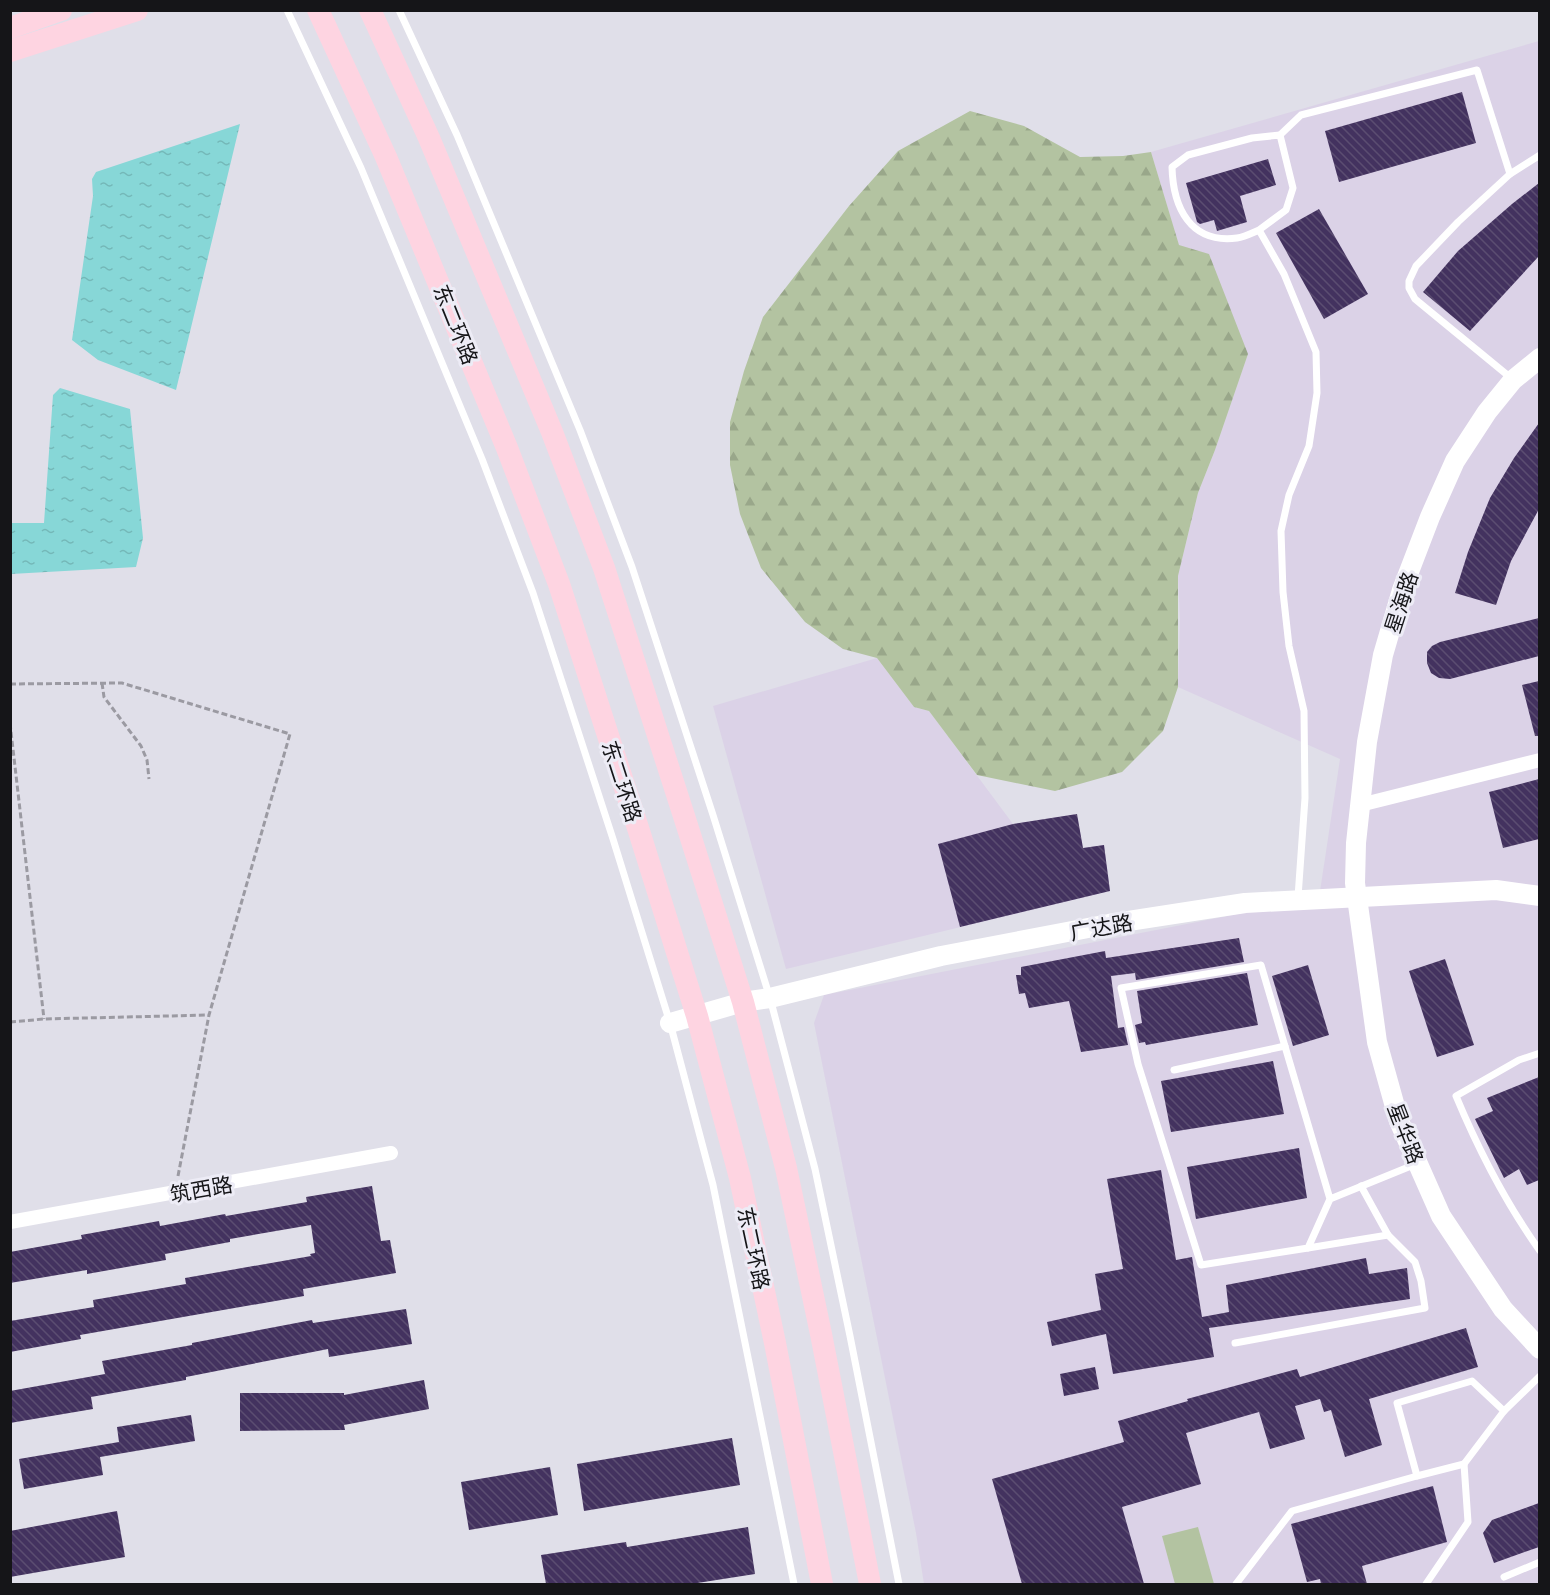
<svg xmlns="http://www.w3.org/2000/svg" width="1550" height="1595" font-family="Georgia,'Noto Sans SC',serif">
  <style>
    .commercial { fill: #dbd2e7 }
    .forest { fill: url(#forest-firs) }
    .pitch { fill: #b3c3a1 }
    .water { fill: url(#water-ripples) }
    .building { fill: url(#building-back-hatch) }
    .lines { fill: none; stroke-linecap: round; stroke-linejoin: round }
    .path { stroke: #9b9aa2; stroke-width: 3; stroke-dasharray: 6 3; stroke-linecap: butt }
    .lane { stroke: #fff; stroke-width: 7 }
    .street { stroke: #fff; stroke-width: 14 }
    .secondary { stroke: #fff; stroke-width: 20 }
    .primary { stroke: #fed4e1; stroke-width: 22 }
    .labels { text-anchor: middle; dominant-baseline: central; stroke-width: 6; stroke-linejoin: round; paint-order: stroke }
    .street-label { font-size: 21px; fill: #151518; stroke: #edecf6 }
  </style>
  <defs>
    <pattern id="forest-firs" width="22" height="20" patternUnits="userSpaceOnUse" patternTransform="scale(1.5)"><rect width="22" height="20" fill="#b3c3a1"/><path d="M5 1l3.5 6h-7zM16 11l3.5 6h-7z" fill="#99a78a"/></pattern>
    <pattern id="water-ripples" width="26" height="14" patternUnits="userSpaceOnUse" patternTransform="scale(1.5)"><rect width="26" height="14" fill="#87d7d7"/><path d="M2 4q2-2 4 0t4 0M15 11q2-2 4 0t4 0" fill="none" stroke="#74b8b8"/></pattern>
    <pattern id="building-back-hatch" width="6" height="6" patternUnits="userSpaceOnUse" patternTransform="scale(1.5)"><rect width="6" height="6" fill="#43325f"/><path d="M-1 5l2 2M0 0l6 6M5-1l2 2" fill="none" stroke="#5b4d71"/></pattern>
  </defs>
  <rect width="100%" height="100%" fill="#e0dfe9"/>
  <g class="commercial">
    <path d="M1539,41V1584H924L916,1533L814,1023L824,995L1319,898L1340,759L1178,687L1180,620L1178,576L1198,493L1215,450L1248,354L1179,246L1151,152Z"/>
    <path d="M877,658L914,707L929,711L1013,824L1077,814L1083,848L1104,845L1110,891L786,969L713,706Z"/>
  </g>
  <path class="forest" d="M970,111L1024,126L1080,157L1123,156L1151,152L1179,245L1209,254L1248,354L1215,450L1198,493L1178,576V687L1163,731L1122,772L1055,791L977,775L929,711L914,707L877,658L843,649L805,622L761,568L740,514L730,465V422L744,371L763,317L849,206L898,151Z"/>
  <path class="pitch" d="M1198,1527L1214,1584H1175L1162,1536Z"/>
  <g class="water">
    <path d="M240,124L176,390L98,360L72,340L93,196L92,179L96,172Z"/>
    <path d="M60,388L130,409L143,538L136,567L11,574V523H44L53,395Z"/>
  </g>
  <g class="building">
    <path d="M1462,92L1476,143L1339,182L1325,131Z"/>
    <path d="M1268,159L1276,185L1240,196L1247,222L1217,231L1214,220L1200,224L1197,222L1186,183Z"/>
    <path d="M1539,183V256L1470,331L1423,292L1458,251L1512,204Z"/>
    <path d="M1319,209L1368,294L1324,319L1276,233Z"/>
    <path d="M1539,423V509L1511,561L1496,605L1455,593L1468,552L1490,498L1514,458Z"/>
    <path d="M1539,618V656L1450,679L1439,678L1431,673L1427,663V652L1432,646L1440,642Z"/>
    <path d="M1539,681V736H1535L1522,685Z"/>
    <path d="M1539,779V839L1503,848L1489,792Z"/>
    <path d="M1077,814L1083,848L1104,845L1110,891L960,927L938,844L1013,824Z"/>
    <path d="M1239,938L1244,962L1136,980L1135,973L1111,976L1118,1028L1124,1027L1128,1045L1081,1052L1069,1001L1029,1008L1025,993L1019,994L1016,975H1021V967L1105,951L1106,958Z"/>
    <path d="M1445,959L1474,1045L1437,1057L1409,971Z"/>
    <path d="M1308,965L1329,1035L1293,1046L1272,976Z"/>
    <path d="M1247,973L1258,1025L1146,1045L1145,1042L1139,1043L1135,1025L1142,1023L1137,991Z"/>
    <path d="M1273,1061L1284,1114L1171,1132L1161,1081Z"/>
    <path d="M1539,1077V1180L1527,1185L1519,1169L1504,1178L1475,1119L1493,1111L1487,1098Z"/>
    <path d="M1299,1148L1307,1198L1196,1219L1187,1167Z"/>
    <path d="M1161,1170L1176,1260L1192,1257L1202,1317L1229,1312L1226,1285L1366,1258L1369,1274L1407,1268L1410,1299L1209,1328L1214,1357L1113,1374L1106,1334L1052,1346L1047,1322L1101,1310L1095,1274L1123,1269L1107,1179Z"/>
    <path d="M372,1186L381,1241L390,1240L396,1273L303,1289L304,1296L80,1335L81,1339L10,1352V1321L94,1307L93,1300L186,1284L185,1278L311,1256L310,1254L315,1253L311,1225L230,1239V1242L165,1254L166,1260L87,1274V1270L10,1283V1252L82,1239L81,1235L159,1221L160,1226L225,1214L226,1216L307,1202L306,1197Z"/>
    <path d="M406,1309L412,1344L329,1357L328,1349L186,1377V1380L91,1397L93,1409L10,1423V1391L105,1374L102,1361L192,1345V1343L312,1320L313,1323Z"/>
    <path d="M1466,1328L1478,1367L1369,1399L1382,1445L1345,1457L1331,1410L1324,1412L1320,1399L1295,1406L1305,1439L1270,1449L1259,1412L1186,1433L1201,1484L1122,1507L1144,1584H1022L992,1479L1124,1442L1118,1421L1188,1401L1187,1399L1297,1369L1300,1377Z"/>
    <path d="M1095,1367L1099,1389L1064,1396L1060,1374Z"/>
    <path d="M424,1380L429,1409L344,1425L345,1430L240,1431V1393H344V1395Z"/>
    <path d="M191,1415L195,1441L100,1457L103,1475L24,1489L19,1459L119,1442L117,1427Z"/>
    <path d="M732,1438L740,1485L584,1511L577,1464Z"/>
    <path d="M550,1467L558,1515L469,1530L461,1482Z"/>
    <path d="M1433,1486L1447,1542L1362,1566L1367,1584H1321L1320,1579L1307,1582L1291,1524Z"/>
    <path d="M1539,1503V1547L1494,1563L1483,1533L1492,1520Z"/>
    <path d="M117,1511L125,1557L10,1577V1531Z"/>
    <path d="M748,1527L755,1574L691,1584H546L541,1555L626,1542L627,1547Z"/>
  </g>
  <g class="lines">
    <g class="path">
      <path d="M102,683L104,697L141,746L147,760L149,779"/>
      <path d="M10,684L122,683L290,734L209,1015L178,1176"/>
      <path d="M10,723L44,1019"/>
      <path d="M10,1022L44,1019L209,1015"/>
    </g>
    <g class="lane">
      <path d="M287,10L361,168L482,459L533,593L613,839L670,1023L713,1185L794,1584"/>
      <path d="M399,10L457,135L580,430L632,567L713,815L770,998L815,1169L850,1336L899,1584"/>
      <path d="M1280,135L1301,115L1477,70L1510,174L1458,222L1416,266L1409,281V288L1415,299L1511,378"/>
      <path d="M1510,174L1540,155"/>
      <path d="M1259,230C1252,233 1244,237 1237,238C1190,244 1173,207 1172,167L1188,155L1252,138L1280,135L1293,188L1286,210L1259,230L1284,274L1316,352L1317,393L1309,446L1289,495L1281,531L1283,592L1289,646L1304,711L1305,798L1298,897"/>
      <path d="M1540,1053L1519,1060L1456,1096C1479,1151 1505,1202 1540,1251"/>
      <path d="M1174,1070L1285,1046"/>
      <path d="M1330,1199L1308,1248L1201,1265L1138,1064L1121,988L1261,965L1330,1199L1416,1164"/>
      <path d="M1308,1248L1388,1235"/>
      <path d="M1235,1343L1425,1308L1421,1281L1415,1262L1388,1235L1361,1186"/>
      <path d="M1417,1476L1464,1464"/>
      <path d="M1504,1577L1540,1562"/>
      <path d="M1236,1584L1292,1511L1417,1476L1397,1403L1472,1381L1504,1411"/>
      <path d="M1426,1584L1468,1522L1464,1464L1504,1411L1540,1376"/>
    </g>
    <g class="street">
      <path d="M1360,805L1540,760"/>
      <path d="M10,1222L391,1153"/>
    </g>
    <g class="secondary">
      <path d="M1540,358L1513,380L1487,412L1455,461L1430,517L1402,590L1383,655L1367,742L1356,843L1355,883L1377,1042L1399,1121L1441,1216L1503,1309L1540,1349"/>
      <path d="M670,1023L743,1002L770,998L941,956L1109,924L1245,903L1496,890L1540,896"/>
    </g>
    <g class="primary">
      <path d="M318,10L386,157L507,448L559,584L638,828L697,1016L740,1178L775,1343L822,1584"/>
      <path d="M370,10L429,138L552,432L604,568L684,816L743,1002L786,1168L821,1334L870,1584"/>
      <path d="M10,28L61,10"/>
      <path d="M10,51L137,10"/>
    </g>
  </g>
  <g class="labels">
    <g class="street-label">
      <text transform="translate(457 324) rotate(68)">东二环路</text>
      <text transform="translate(1400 602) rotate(-72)">星海路</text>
      <text transform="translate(623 781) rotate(72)">东二环路</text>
      <text transform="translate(1101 926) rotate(-10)">广达路</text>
      <text transform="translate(1407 1133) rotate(69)">星华路</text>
      <text transform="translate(201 1188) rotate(-10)">筑西路</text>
      <text transform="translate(755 1248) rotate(78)">东二环路</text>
    </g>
  </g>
  <rect width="1550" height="1595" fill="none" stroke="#151518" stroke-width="24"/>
</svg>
